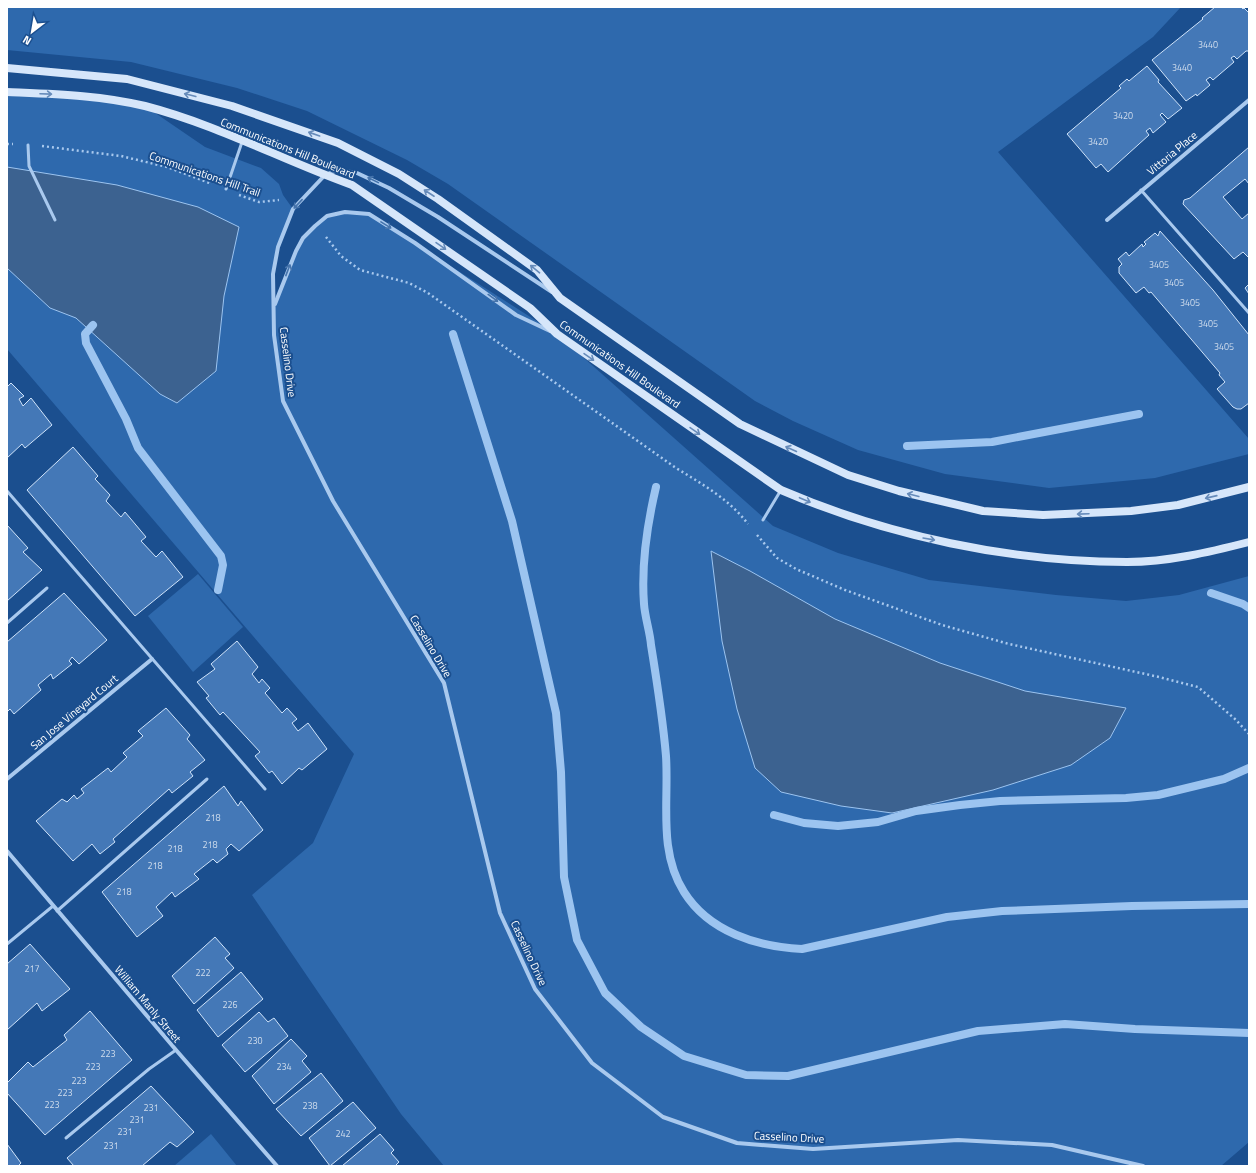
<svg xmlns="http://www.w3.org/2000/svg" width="1256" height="1173" font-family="'Titillium Web',sans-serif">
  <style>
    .green { fill: #2e69ad }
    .water { fill: #3c6290; stroke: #9cc4f0 }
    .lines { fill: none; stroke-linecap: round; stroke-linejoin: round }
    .stream { stroke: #9cc4f0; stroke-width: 8 }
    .building { fill: #4478b7; stroke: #cfe3fa }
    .path { stroke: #a9c9ee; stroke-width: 2.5; stroke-dasharray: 2 3; stroke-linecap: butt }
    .lane { stroke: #a9c9ee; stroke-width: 3 }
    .street { stroke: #a9c9ee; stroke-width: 4 }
    .secondary { stroke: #d6e6fa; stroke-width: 8 }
    .oneway { stroke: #668bba }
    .oneway2 { stroke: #4674ac }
    .labels { text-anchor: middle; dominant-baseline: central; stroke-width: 4; stroke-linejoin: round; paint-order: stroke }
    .number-label { font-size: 9px; fill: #d0dded }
    .street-label { font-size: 11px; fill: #fff; stroke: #1b4f8f }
  </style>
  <rect width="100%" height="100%" fill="#1b4f8f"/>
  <g class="green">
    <path d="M7,7H1181L1153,37L998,152L1249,439V454L1155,478L1049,488L945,474L858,450L793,421L755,401L448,184L407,160L307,111L237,88L131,62L7,50Z"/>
    <path d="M7,92L145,106L205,147L261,168L279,184L283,195L293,209L278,247L273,274L274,305C287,275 297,235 326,217C338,210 356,213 369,214L557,334L773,526L838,553L929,580L1056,595L1126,601L1179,595L1249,576V1142L1221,1166H444L401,1114L252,895L313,843L354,754L7,349Z"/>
    <path d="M198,574L243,627L193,672L148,616Z"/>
    <path d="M211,1134L237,1166H174Z"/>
  </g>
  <g class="water">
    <path d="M7,167L117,185L198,207L239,227L224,296L216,371L177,403L160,394L76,318L50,308L7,268Z"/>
    <path d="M711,551L750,571L835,619L940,663L1025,691L1126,708L1110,738L1071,765L993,790L892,813L841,806L781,792L755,768L737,709L722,641Z"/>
  </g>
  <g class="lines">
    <g class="stream">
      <path d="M93,325L85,334L86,343L126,419L138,448L221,556L223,565L218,590"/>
      <path d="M453,334L512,521L556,713L561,772L564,877L577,940L605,993L641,1027L684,1056L746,1075L788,1076L978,1031L1065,1024L1135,1029L1249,1033"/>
      <path d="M907,446L992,442L1139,414"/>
      <path d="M656,487C647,525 641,564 644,604C645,618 650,632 651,645C657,682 663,720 666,756C669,802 658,851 684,892C709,932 758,947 802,949L947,917L1002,911L1132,906L1249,904"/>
      <path d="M1211,593L1243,604L1249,608"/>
      <path d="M774,815L804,823L838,826L878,822L916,811L960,805L1000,801L1126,798L1158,795L1224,779L1249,768"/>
    </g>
  </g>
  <g class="building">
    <path d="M1215,7H1241L1243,9L1244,8L1249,13V51H1246L1237,59L1234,56L1231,58L1234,62L1213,80L1210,77L1206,80L1210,85L1197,96L1196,94L1186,101L1152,60L1203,19L1202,18Z"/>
    <path d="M1147,66L1159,80L1158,82L1182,108L1168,119L1162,113L1160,115L1166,122L1153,133L1150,128L1146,131L1149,135L1108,172L1101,164L1096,168L1067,134L1121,88L1119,86L1127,79L1129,81Z"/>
    <path d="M1249,147V184L1245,179L1223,197L1242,219L1249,213V258L1243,252L1234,259L1183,204L1184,200L1190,198Z"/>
    <path d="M1160,231L1213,290L1249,335V403L1241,409H1237L1233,407L1217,389L1225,382L1219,375L1220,373L1151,292L1149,293L1144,287L1136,293L1119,273V267L1122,264L1118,259L1126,252L1129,256L1142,244L1143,247L1146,244L1144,242L1155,233L1158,236Z"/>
    <path d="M1249,284V294L1245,288Z"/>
    <path d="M11,383L24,396L19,399L23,406L31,398L52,425L25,448L22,444L7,458V387Z"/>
    <path d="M73,447L98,476L95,479L110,495L106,501L121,517L125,512L146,537L141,541L156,557L162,551L183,577L135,616L27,490Z"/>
    <path d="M7,525L28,548L23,552L42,570L7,601Z"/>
    <path d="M64,593L107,640L79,664L72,657L69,661L72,664L53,679L51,674L38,685L41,690L14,714L10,709L7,712V642Z"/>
    <path d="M237,641L258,667L252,674L259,683L262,679L270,688L265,693L282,713L287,708L297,719L292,723L298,731L308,723L327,749L302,770L299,768L282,784L272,771L269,773L255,756L260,752L223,712L220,715L206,698L209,696L197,682L215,669L211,664Z"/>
    <path d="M166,708L190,735L187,739L205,760L190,772L193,776L172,793L169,789L113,839L115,842L100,854L92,844L73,861L36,821L62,799L67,802L74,795L77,799L84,793L81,789L108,768L111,772L127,757L123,753L143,736L138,731Z"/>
    <path d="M224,786L238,806L241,801L263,830L239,851L231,844L226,849L228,854L217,863L213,859L194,874L199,879L175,897L172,892L156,907L163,916L137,937L102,892Z"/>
    <path d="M215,937L230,954L225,958L234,968L194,1004L172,976Z"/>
    <path d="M30,944L70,989L42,1011L37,1003L7,1030V964Z"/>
    <path d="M241,972L263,999L218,1037L197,1010Z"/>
    <path d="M90,1011L132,1060L45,1135L7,1093V1083L28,1062L33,1067L67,1040L64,1035Z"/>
    <path d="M259,1012L268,1022L274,1018L288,1036L245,1072L222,1045Z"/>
    <path d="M291,1039L307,1056L302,1061L311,1072L274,1104L252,1076Z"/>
    <path d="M321,1073L343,1101L301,1136L276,1109Z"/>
    <path d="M151,1086L194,1132L177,1147L170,1142L142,1166H74L67,1158Z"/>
    <path d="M353,1102L376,1128L330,1166L309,1138Z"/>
    <path d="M380,1134L394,1150L391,1153L399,1162L395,1166H342Z"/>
    <path d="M7,1144L21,1163L18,1166H7Z"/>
  </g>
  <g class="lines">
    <g class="path">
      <path d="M7,144H13"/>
      <path d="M42,146L121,156L167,167L212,184"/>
      <path d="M239,195L259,202L279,200"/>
      <path d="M326,237L341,256L360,270L409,283L428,293L676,468C702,484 729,499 748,524"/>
      <path d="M757,535L777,558L796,569L845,590L942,625L1009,644L1159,677L1198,687L1235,719L1249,734"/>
    </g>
    <g class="lane">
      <path d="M28,145L29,166L55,220"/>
      <path d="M226,189L242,142"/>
      <path d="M1141,190L1249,313"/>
      <path d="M7,491L265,789"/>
      <path d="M763,520L781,490"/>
      <path d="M7,623L47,588"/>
      <path d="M57,911L207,779"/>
      <path d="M7,944L53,906"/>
      <path d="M66,1138L149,1069L176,1050"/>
    </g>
    <g class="street">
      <path d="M1107,220L1249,100"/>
      <path d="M552,292L438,217L389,188L357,173L338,170L325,175L293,209L278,247L273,274L274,335L283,401L333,501L444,683L500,913L535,989L592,1063L663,1117L737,1143L813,1149L958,1140L1052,1145L1143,1166"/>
      <path d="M275,304L296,251L303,238L315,226L327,216L345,212L369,214L415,243L516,315L550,331"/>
      <path d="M7,779L152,659"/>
      <path d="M7,851L176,1050L277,1166"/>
    </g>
    <g class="secondary">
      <path d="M7,68L127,79L232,106L338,143L399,174L438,199L537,270L560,298L740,424L848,475L899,491L983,511L1043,515L1131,511L1178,505L1249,487"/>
      <path d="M7,92C54,94 100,95 145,106C218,125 282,160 352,185L530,308L557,334L781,490C888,536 1010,562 1127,562C1168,562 1210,552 1249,542"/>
    </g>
  </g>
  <defs><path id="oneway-shaft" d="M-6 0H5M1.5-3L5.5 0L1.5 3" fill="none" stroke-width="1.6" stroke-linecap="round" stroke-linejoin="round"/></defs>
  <g class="oneway">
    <use href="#oneway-shaft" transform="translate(46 94) rotate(2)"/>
    <use href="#oneway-shaft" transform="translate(190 95) rotate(-166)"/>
    <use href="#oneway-shaft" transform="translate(314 134) rotate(-161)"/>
    <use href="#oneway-shaft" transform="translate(429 193) rotate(-147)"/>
    <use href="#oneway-shaft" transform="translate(441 246) rotate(35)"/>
    <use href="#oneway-shaft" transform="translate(535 269) rotate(-140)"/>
    <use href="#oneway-shaft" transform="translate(589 357) rotate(35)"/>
    <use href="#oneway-shaft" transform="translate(695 431) rotate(35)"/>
    <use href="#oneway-shaft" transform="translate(791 449) rotate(-156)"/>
    <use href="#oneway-shaft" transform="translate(913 495) rotate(-166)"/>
    <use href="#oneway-shaft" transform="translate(1211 497) rotate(167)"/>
    <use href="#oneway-shaft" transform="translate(805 500) rotate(23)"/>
    <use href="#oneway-shaft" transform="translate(1083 514) rotate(178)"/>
    <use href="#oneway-shaft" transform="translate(929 539) rotate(10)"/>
  </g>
  <g class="oneway2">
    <use href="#oneway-shaft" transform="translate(373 180) rotate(-154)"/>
    <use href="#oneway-shaft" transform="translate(298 204) rotate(133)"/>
    <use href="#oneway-shaft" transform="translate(386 225) rotate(32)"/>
    <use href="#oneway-shaft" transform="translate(288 270) rotate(-69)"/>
    <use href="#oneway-shaft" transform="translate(493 298) rotate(36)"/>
  </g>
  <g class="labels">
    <g class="number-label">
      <text x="1208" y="44">3440</text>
      <text x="1182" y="67">3440</text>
      <text x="1123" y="115">3420</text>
      <text x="1098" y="141">3420</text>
      <text x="1159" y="264">3405</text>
      <text x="1174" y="282">3405</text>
      <text x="1190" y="302">3405</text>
      <text x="1208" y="323">3405</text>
      <text x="1224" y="346">3405</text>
      <text x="213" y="817">218</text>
      <text x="210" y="844">218</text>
      <text x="175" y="848">218</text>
      <text x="155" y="865">218</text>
      <text x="124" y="891">218</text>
      <text x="32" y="968">217</text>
      <text x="203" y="972">222</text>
      <text x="230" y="1004">226</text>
      <text x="255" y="1040">230</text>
      <text x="108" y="1053">223</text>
      <text x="93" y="1066">223</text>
      <text x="284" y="1066">234</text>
      <text x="79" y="1080">223</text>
      <text x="65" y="1092">223</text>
      <text x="52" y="1104">223</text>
      <text x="310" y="1105">238</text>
      <text x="151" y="1107">231</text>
      <text x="137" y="1119">231</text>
      <text x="125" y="1131">231</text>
      <text x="343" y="1133">242</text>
      <text x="111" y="1145">231</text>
    </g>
    <g class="street-label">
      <text transform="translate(288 148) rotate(22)">Communications Hill Boulevard</text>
      <text transform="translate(1172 153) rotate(-40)">Vittoria Place</text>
      <text transform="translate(205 174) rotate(19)">Communications Hill Trail</text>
      <text transform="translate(288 362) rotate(83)">Casselino Drive</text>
      <text transform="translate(620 364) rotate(35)">Communications Hill Boulevard</text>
      <text transform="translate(431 646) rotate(59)">Casselino Drive</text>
      <text transform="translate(74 712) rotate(-40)">San Jose Vineyard Court</text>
      <text transform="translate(529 953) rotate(65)">Casselino Drive</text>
      <text transform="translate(148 1004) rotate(50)">William Manly Street</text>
      <text transform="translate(789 1137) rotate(3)">Casselino Drive</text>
    </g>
  </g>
  <rect width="1256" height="1173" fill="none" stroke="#ffffff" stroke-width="16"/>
  <g transform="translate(32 32) rotate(211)" stroke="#1b4f8f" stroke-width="3" paint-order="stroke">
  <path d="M0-3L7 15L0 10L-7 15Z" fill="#ffffff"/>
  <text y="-6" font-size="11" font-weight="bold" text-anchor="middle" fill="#ffffff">N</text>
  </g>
</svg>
